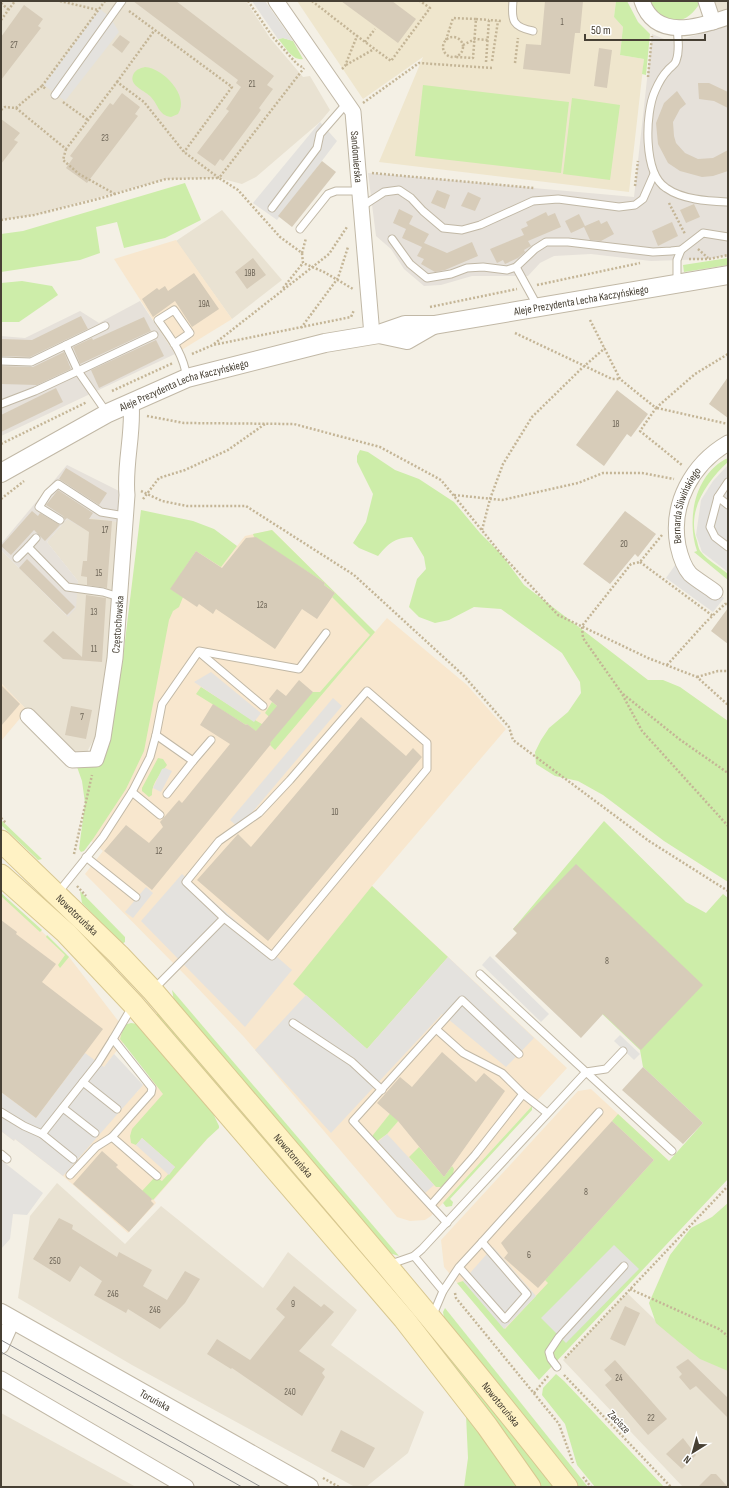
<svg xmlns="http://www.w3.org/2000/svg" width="729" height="1488" font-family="'Sofia Sans Condensed',sans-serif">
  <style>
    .residential { fill: #e9e2d2 }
    .commercial { fill: #f8e7ce }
    .industrial { fill: #e6e1da }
    .education { fill: #efe6cd }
    .green { fill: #cdeda9 }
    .parking { fill: #e4e2de }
    .building { fill: #d7ccb9 }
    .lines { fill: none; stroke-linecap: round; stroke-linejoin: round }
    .service-casing { stroke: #c1b8a6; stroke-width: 9 }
    .minor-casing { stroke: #c1b8a6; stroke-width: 17 }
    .tertiary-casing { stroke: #c1b8a6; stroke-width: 20 }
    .secondary-casing { stroke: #d8c790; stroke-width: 23 }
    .path { stroke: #c4b596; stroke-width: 2.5; stroke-dasharray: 2 2; stroke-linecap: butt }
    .service { stroke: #fff; stroke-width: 7 }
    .minor { stroke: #fff; stroke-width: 15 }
    .tertiary { stroke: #fff; stroke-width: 18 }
    .secondary { stroke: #fff2c4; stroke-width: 21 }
    .tram { stroke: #959595; stroke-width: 1 }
    .labels { text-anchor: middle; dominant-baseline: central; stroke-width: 3; stroke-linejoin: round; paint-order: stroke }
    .number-label { font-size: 9px; fill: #6b6355 }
    .street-label { font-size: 11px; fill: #474034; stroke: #fff }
  </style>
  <rect width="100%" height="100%" fill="#f4f0e5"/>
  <g class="residential">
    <path d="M1,1H246L270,38L303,77L310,76L330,110L320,122L256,177L242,184L219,178L166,179L34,215L1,220Z"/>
    <path d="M706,1H728V24L713,22Z"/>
    <path d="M222,210L282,280L232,319L176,241Z"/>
    <path d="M91,517L125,523L115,658L96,735L87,752L77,755L27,710L1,683V550L66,615L78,581L47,542L67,519Z"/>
    <path d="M57,1183L125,1244L161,1206L263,1288L288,1252L357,1310L331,1345L424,1412L408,1453L366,1487H355L132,1365L18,1298L30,1216Z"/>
    <path d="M627,1293L675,1339L728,1371V1487H683L563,1360Z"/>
    <path d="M1,1413L136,1487H1Z"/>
  </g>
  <g class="commercial">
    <path d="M176,240L232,319L175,354L114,259Z"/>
    <path d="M272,530L375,632L387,618L467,685L506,729L372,886L567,1068L431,1216L425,1220L410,1221L397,1217L244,1037L192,982L85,874L103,851L89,839L139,601L196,546L222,565L245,536Z"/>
    <path d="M1,683L27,710L1,741Z"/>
    <path d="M1,893L69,957L129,1035L104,1067L137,1092L150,1076L207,1139L154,1200L156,1203L128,1233L63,1176L15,1139L14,1141L1,1131Z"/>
    <path d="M591,1089L669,1161L506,1341L444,1267L441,1240L578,1091Z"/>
  </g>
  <g class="industrial">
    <path d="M728,26V255L709,259L651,261L591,254L554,256L540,263L528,276H472L441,285L424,286L404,269L391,249L376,236L368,173L634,197L652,34L669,41L678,40Z"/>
    <path d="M140,301L175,354L1,436V336L25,338L80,311L99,323Z"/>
    <path d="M67,465L127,495L125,523L91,518L84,529L67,519L47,542L78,581L76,608L68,617L1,550V544Z"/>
  </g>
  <path class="education" d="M297,1H616L614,17L623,27L620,55L644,59L629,192L379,162L423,57L363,99Z"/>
  <g class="green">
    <path d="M616,1H627L638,22L650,34L646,75L642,74L644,59L620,55L623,27L614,17Z"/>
    <path d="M650,1H698V6C683,28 659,26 650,1Z"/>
    <path d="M283,38L293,41L303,59C292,61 285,46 278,39Z"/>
    <path d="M145,67C163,68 190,96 178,114L171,117C158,115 159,105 150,96C144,90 127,85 134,73C137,69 141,68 145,67Z"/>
    <path d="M423,85L569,102L561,173L415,156Z"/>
    <path d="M572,98L620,105L610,180L563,174Z"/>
    <path d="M185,183L201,220L165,238L124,248L117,222L96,227L100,253L80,260L1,272V234L23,231Z"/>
    <path d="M728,258V265L684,272L683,265Z"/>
    <path d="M22,281L52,286L58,295L19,322H1V283Z"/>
    <path d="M360,450L368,452L395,470L419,479L454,502L480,533L502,555L524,585L648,680H663L680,687L728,721V882L664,841L603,795L578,781L555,776L536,764L535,752L541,740L549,728L568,712L581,693L580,682L562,653L501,609L474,607L449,620L435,623L419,617L409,607L417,579L426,569L424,557L412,537C394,538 389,543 378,556L359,548L353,543L366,522L373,494L357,462V456Z"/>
    <path d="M728,458V462C707,481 686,511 697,541C698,545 699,550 701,552C708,561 720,567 728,574V580L694,552L697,551C686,519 695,473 728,458Z"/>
    <path d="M141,510L193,521L214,529L237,546L221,567L196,551L171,589L183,597L179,607L173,611L169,620L144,751L126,789L93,839L84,851L81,852L79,849L85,803L82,781L76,764L106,748L122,665Z"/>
    <path d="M272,530L375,632L275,750L270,745L271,744L247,724L246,725L196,694L201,687L254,721L255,720L267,727L279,726L265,713L272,702L277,706L313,692H320L370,635L332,597L335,593L324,585L325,583L254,537L253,534Z"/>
    <path d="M158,758L163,759L167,765C161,773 151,784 152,795L149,797L142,791V788Z"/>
    <path d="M1,820L42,859L38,860L35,857L1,825Z"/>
    <path d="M604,821L686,902L706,913L723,894L728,898V1179L539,1380L457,1283L463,1281L505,1329L548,1283L545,1280L654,1160L612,1121L618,1114L669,1161L703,1123L643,1067L640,1050L513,929Z"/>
    <path d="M372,886L448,957L367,1049L293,984Z"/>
    <path d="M80,891L125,937V942L122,944L82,903Z"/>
    <path d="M1,893L42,930L40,932L1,896Z"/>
    <path d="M47,935L69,957L60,968L58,965L65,955L46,937Z"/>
    <path d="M172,990L399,1256L389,1253L174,1001Z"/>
    <path d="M158,1012L396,1289L556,1487H540L156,1015Z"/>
    <path d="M131,1023L138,1024L211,1109L219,1126V1128L207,1139L153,1200L142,1191L155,1177L162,1181L175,1167L142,1138L136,1145L131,1143L130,1136L132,1129L163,1094L120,1039L124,1025Z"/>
    <path d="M532,1106V1110L450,1199L453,1202L452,1206L446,1207L443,1203Z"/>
    <path d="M392,1111L400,1119L387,1134L376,1142L372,1137L373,1135Z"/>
    <path d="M419,1147L444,1177L452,1166L454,1169L453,1174L441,1187H436L409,1157Z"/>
    <path d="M728,1203V1371L700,1359L675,1339L656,1323L649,1303L670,1255L691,1228L712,1217Z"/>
    <path d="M445,1308L588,1487H578L444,1318L443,1312Z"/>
    <path d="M556,1374L564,1381L664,1487H595L577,1465L565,1424L542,1395L543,1388Z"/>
    <path d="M466,1415L519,1487H464L468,1458Z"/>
  </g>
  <g class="parking">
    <path d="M252,1H265L293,41L283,38L278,39Z"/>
    <path d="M100,9L110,17L119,32L65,101L44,85Z"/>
    <path d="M320,122L337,141L277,220L253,203Z"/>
    <path d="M728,465V572L702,552L696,535L701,500L713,481Z"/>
    <path d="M676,564L724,598L713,612L666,578Z"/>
    <path d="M211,672L261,713L254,722L194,682Z"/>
    <path d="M333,698L342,706L239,828L230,820Z"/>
    <path d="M165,768L172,771L161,792L153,788L162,769Z"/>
    <path d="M182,874L292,970L245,1027L141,921Z"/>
    <path d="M146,887L153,893L133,918L125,912Z"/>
    <path d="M490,956L549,1014L541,1022L482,965Z"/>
    <path d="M448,957L534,1038L506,1067L442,1014L331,1133L255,1050L306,995L367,1049Z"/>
    <path d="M620,1035L640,1054L634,1060L614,1041Z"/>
    <path d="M85,1053L104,1067L114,1054L143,1085L63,1176L15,1139L14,1141L1,1131V1092L36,1118Z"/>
    <path d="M387,1134L434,1185L425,1193L378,1142Z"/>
    <path d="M142,1138L175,1167L169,1175L136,1145Z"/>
    <path d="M1,1160L43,1193L27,1215L13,1214L10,1239L1,1249Z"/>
    <path d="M614,1245L639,1269L566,1343L541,1318Z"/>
    <path d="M493,1247L536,1296L504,1329L463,1281Z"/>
  </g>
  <g class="building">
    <path d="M133,1H176L274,76L267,85L273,89L259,108L261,110L223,161L220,159L215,166L197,153L229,111L226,109L241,87L236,83L238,80Z"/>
    <path d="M341,1H392L416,19L398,43Z"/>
    <path d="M545,1H583L580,33H575L570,74L523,69L526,44L541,45Z"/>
    <path d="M24,5L43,19L38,26L41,28L1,80V37Z"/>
    <path d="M120,35L130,42L122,53L112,45Z"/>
    <path d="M599,48L612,50L607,88L594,86Z"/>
    <path d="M698,83H709L728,92V108L714,101L699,99Z"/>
    <path d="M677,91L686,104L680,109L673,122L674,136L676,143L685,153L698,159L713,158L728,150V171L713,176L702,177L680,171L668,163L658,144L656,123L664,103Z"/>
    <path d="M122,93L140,107L135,114L138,116L87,183L66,168L73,158L70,156L110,103L113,105Z"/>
    <path d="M1,119L20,133L14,140L18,142L1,164Z"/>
    <path d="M322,161L336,172L292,227L278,216Z"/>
    <path d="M437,190L450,195L445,209L431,203Z"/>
    <path d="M468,192L481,198L475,211L461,206Z"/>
    <path d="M694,204L700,217L686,223L680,210Z"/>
    <path d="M399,209L413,216L409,224L429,234L424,243L447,253L472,242L478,256L445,270L435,272L421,264L424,259L417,256L422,247L402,238L406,229L393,223Z"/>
    <path d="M546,212L548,216L555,213L561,227L528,241L531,246L524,250L525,252L518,258L505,264L503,260L497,263L490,249L524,235L521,229L528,226L526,222Z"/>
    <path d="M579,214L585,226L599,220L601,224L607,221L614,234L601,241L590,240L584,227L571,233L565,221Z"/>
    <path d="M672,222L678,236L658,246L652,231Z"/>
    <path d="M253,258L266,275L247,289L235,272Z"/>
    <path d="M194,273L219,309L192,327L175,301L153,317L142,299L157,288L159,290L165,286L168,291Z"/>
    <path d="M81,316L88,329L30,357L1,356V339L32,340Z"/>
    <path d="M144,317L151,331L80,364L73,347L92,338L93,340Z"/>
    <path d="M156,340L164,356L99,388L91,370Z"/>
    <path d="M64,352L71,369L37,385L1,384V366L33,367Z"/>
    <path d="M728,377V418L709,404Z"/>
    <path d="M56,388L63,402L1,432V415Z"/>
    <path d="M617,390L648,414L631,437L627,434L604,466L576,445Z"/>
    <path d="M66,468L107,493L99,505L59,479Z"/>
    <path d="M58,490L93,513L89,519L112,521L107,588L87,585V577L81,576L83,561H87L89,532L67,518L65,520L63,516L46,505Z"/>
    <path d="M32,511L38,516L40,513L60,525L45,541L34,530L11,555L1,546Z"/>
    <path d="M625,511L656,534L638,557L635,554L610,584L583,564Z"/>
    <path d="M256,537L325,583L324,585L335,593L317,619L302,609L275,649L216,609L213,614L199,604L197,607L170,589L196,551L222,568L246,538Z"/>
    <path d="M27,559L75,607L67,615L19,568Z"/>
    <path d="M86,595L106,598L102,662L63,659L43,641L53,631L82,657Z"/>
    <path d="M728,608V644L711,631Z"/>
    <path d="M299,680L313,692L270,743L271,744L152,890L104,851L126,825L149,843L163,827L160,822L179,800L182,803L230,744L200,725L213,704L246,725L247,724L256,731L277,706L269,699L277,689L286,696Z"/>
    <path d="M1,685L20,704L1,726Z"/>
    <path d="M71,706L92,710L86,739L65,735Z"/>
    <path d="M361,717L406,756L413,748L422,757L268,941L197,880L238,834L251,847Z"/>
    <path d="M576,864L703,985L641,1050L603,1014L581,1038L495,956L517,933L513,929Z"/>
    <path d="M1,920L17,932L16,934L56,964L42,982L103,1029L36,1118L1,1092Z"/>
    <path d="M442,1052L476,1082L484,1073L505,1091L444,1177L398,1121L377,1103L400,1077L412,1087Z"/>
    <path d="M643,1067L703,1123L683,1144L622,1090Z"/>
    <path d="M612,1121L654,1160L538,1288L504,1258L508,1253L501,1243Z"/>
    <path d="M102,1151L118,1165L116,1167L152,1199L151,1201L154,1204L129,1232L73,1184Z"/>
    <path d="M59,1218L73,1225L72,1229L117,1257L119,1252L152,1270L143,1286L167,1300L185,1271L200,1279L185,1303L160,1329L128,1309L126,1313L94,1295L102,1281L80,1266L70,1282L33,1259Z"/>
    <path d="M294,1286L321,1307L324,1304L334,1312L299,1351L325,1369L322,1373L325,1377L302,1416L232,1368L231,1369L207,1354L217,1339L250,1360L251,1359L285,1317L276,1309Z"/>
    <path d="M625,1306L640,1313L625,1346L610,1339Z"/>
    <path d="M688,1359L728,1398V1418L696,1386L690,1390L679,1377L682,1374L676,1367Z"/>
    <path d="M615,1360L667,1419L648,1435L605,1385L612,1379L604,1370Z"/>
    <path d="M341,1430L375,1448L364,1468L331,1451Z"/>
    <path d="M683,1438L696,1455L682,1469L666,1454Z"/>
    <path d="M711,1474H716L728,1487H698Z"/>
  </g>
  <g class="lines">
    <defs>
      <g id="service">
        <path d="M513,1C511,21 513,27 533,31"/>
        <path d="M677,28C678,39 680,51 676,61C675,65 670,67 668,70C663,75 658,84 655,91C645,113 643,173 666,188C683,200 708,201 728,202"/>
        <path d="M55,95L122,1"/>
        <path d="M361,207L384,192L399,190L411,198L423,211L443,228L462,230L480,225L533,201L558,199L619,207L635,205L643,199L654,174"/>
        <path d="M272,208L317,148L320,134L347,103"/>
        <path d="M300,229L328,194L336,191H360"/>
        <path d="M392,239L410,264L427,278L451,274L467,268L483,267L507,270L516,267L535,249L546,242H568L653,252L671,251L681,250L703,233L728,237"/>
        <path d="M516,267L538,307"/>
        <path d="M677,284V260L681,250"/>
        <path d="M174,344L190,333L174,310L158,320C172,340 183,353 187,378"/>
        <path d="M66,345L78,371L154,335"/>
        <path d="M1,361L31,362L105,326"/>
        <path d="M1,404L35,391L78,371L107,413"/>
        <path d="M728,482L718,497L728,505"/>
        <path d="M718,497L710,527L715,537L728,547"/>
        <path d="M60,520L39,507L48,493L58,484L101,512L125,516"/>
        <path d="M28,547L36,538"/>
        <path d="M17,558L28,547L67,587L103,592L119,597"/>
        <path d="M199,652L263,706"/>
        <path d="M156,735L193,761L167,794"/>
        <path d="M193,761L211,740"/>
        <path d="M132,792L160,815"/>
        <path d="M86,857L136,897"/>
        <path d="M57,894L103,837L132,792L150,757L156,735L162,704L199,651L299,669L326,633"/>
        <path d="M480,974L586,1072L606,1069L623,1051"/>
        <path d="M154,989L224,918L186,882L219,841L259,813L290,780L367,691L427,743V769L272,956L224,918"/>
        <path d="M132,1007L113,1039L152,1088L151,1093L112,1137L157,1176"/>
        <path d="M293,1023L352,1062L382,1090"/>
        <path d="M436,1029L463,1053L502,1073L523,1094L547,1113"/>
        <path d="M83,1082L117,1109"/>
        <path d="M63,1108L95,1133"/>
        <path d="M1,1112L24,1126L42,1134L98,1063L113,1039"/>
        <path d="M42,1134L73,1159"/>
        <path d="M1,1154L7,1159"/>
        <path d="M70,1175L96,1147L112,1137"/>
        <path d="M431,1205L475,1155L523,1094"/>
        <path d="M447,1223L353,1121L462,1000L519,1054"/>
        <path d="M482,1242L599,1112"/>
        <path d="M414,1256L443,1291"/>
        <path d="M388,1265L414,1256L422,1249L586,1072L672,1151"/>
        <path d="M432,1317L443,1291L459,1267L505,1319L527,1294L482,1242L459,1267"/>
        <path d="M557,1367L551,1359L549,1352L559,1337L624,1266"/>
      </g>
      <g id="minor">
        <path id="s1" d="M276,1L353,112L372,335"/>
        <path d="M642,1C655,41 699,27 728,17"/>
        <path d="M706,1L713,22"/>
        <path id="s2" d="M715,592C707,586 697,580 690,574C683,566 680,555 678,546C670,504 692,464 728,443"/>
        <path id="s3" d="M28,716L72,760L96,759L103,738L115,658L127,495C124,464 134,433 131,402"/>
        <path d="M1,1346L13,1319"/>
        <path d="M1,1379L186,1487"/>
      </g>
      <g id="tertiary">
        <path d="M379,334L407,340L433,325"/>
        <path id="s4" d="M1,473L108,413L187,378L325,343L379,334L405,325H434L728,275"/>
        <path id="s5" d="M1,1313L309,1487"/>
      </g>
      <g id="secondary">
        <path id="s6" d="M1,841L119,955L152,990C292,1154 434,1317 567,1487"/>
        <path d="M1,875L66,933L134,1005L214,1098L404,1319L487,1426L530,1487"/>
      </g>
    </defs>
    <use href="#service" class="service-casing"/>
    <use href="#minor" class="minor-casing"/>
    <use href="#tertiary" class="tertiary-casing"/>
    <use href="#secondary" class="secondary-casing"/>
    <g class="path">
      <path d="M60,1L98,10"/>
      <path d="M248,1L272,36L297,64L302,67"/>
      <path d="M312,1L357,36"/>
      <path d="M1,3L9,10"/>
      <path d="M129,11L232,87L184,152"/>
      <path d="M476,19L489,20"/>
      <path d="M1,20L15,1"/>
      <circle cx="453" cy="47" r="10"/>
      <path d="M446,40L453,18L476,19L473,58L456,57"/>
      <path d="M365,42L375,29"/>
      <path d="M463,45L475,39L488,40"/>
      <path d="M492,61L498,21"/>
      <path d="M486,62L489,20L502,21"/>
      <path d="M515,63L518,38"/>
      <path d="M346,65L374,49"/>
      <path d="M342,69L345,66L357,36L391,61L430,8L420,1"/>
      <path d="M648,77L652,36"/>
      <path d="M117,82L154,31"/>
      <path d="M42,86L105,1"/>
      <path d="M63,102L88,120"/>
      <path d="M363,103L419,63L492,68"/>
      <path d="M16,108L66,149L117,82L144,102L184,152L219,178L304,68"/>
      <path d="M1,110L5,107L16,108L42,86L46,89"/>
      <path d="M66,149L63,160L79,174L115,194"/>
      <path d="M372,173L534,188"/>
      <path d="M635,186L638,161"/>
      <path d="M669,203L685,234"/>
      <path d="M1,220L34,215L98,199L166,179L219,178L238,190L280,237L302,253L303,263L324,272L353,289"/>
      <path d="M698,249L708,258"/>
      <path d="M302,253L306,238"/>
      <path d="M689,259H709L728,255"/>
      <path d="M537,285L640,263"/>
      <path d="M283,288L303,263"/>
      <path d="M430,307L517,289"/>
      <path d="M590,320L620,379L656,408L640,431L682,465"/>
      <path d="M301,328L338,278L348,247"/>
      <path d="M515,333L612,379H620"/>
      <path d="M214,344L329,254L347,227"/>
      <path d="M192,354L213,345L351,317L354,310"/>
      <path d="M112,391L173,363"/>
      <path d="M656,408L695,374L728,354"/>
      <path d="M657,408L728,424"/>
      <path d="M147,416L184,423L294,424L380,447L441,480L502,555L558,615L648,658L697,677L728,705"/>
      <path d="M1,444L87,402"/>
      <path d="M141,491L162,501L187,506H246L354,575L463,675L509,727L513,740L649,841L728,891"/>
      <path d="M454,495L502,500L578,483L603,473H642L674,479"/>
      <path d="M1,499L24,481"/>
      <path d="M143,499L159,478L185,470L228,450L265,424"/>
      <path d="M482,530L490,499L503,464L532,417L581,369L605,348"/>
      <path d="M662,535L640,562L631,564L582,626L583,638L621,692L642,731L728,826"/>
      <path d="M640,562L713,616"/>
      <path d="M667,665L706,622L725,604H728"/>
      <path d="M697,677L718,671H728"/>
      <path d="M623,694L679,739L728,773"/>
      <path d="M1,818L6,823"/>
      <path d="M74,854L92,775"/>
      <path d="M77,886L86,896"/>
      <path d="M630,1289L719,1329L728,1336"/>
      <path d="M455,1293L456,1298L559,1424L573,1463"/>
      <path d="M565,1358L728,1186"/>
      <path d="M564,1375L671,1487"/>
      <path d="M534,1393L549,1375"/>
      <path d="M583,1477L591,1487"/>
      <path d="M323,1478L339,1487"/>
    </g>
    <use href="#service" class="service"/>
    <use href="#minor" class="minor"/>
    <use href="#tertiary" class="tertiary"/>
    <use href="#secondary" class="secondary"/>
    <g class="tram">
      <path d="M1,1340L261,1487"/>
      <path d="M1,1352L242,1487"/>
    </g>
  </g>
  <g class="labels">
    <g class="number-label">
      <text x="562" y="22">1</text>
      <text x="14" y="45">27</text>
      <text x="252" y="84">21</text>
      <text x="105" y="138">23</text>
      <text x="250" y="273">19B</text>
      <text x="204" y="304">19A</text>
      <text x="616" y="424">18</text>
      <text x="105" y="530">17</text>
      <text x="624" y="544">20</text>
      <text x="99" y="573">15</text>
      <text x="262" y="605">12a</text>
      <text x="94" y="612">13</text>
      <text x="94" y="649">11</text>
      <text x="82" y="717">7</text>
      <text x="335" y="812">10</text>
      <text x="159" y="851">12</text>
      <text x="607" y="961">8</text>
      <text x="586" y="1192">8</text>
      <text x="529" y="1255">6</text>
      <text x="55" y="1261">250</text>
      <text x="113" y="1294">246</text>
      <text x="293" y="1304">9</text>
      <text x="155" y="1310">246</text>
      <text x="619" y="1378">24</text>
      <text x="290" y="1392">240</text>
      <text x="651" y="1418">22</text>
    </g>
    <g class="street-label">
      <text stroke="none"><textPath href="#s1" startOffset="180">Sandomierska</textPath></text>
      <text stroke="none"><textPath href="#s4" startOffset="612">Aleje Prezydenta Lecha Kaczyńskiego</textPath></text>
      <text stroke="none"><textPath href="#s4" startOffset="204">Aleje Prezydenta Lecha Kaczyńskiego</textPath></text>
      <text stroke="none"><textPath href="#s2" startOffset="104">Bernarda Śliwińskiego</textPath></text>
      <text stroke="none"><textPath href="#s3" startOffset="223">Częstochowska</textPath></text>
      <text stroke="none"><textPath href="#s6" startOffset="106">Nowotoruńska</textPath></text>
      <text stroke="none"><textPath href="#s6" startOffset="430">Nowotoruńska</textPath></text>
      <text stroke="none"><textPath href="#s5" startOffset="177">Toruńska</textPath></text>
      <text stroke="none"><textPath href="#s6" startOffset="754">Nowotoruńska</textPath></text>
      <text transform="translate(619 1422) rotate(46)">Zacisze</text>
    </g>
  </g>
  <rect width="729" height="1488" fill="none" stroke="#474034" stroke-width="4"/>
  <g transform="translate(693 1452) rotate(217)" stroke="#ffffff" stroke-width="3" paint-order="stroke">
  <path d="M0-3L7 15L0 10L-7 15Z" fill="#474034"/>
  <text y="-6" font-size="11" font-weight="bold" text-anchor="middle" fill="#474034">N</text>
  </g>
  <path d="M585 34v6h120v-6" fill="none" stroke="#474034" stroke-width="2"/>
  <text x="591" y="34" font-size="12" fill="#474034" stroke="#ffffff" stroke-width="3" paint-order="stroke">50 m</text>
</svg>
